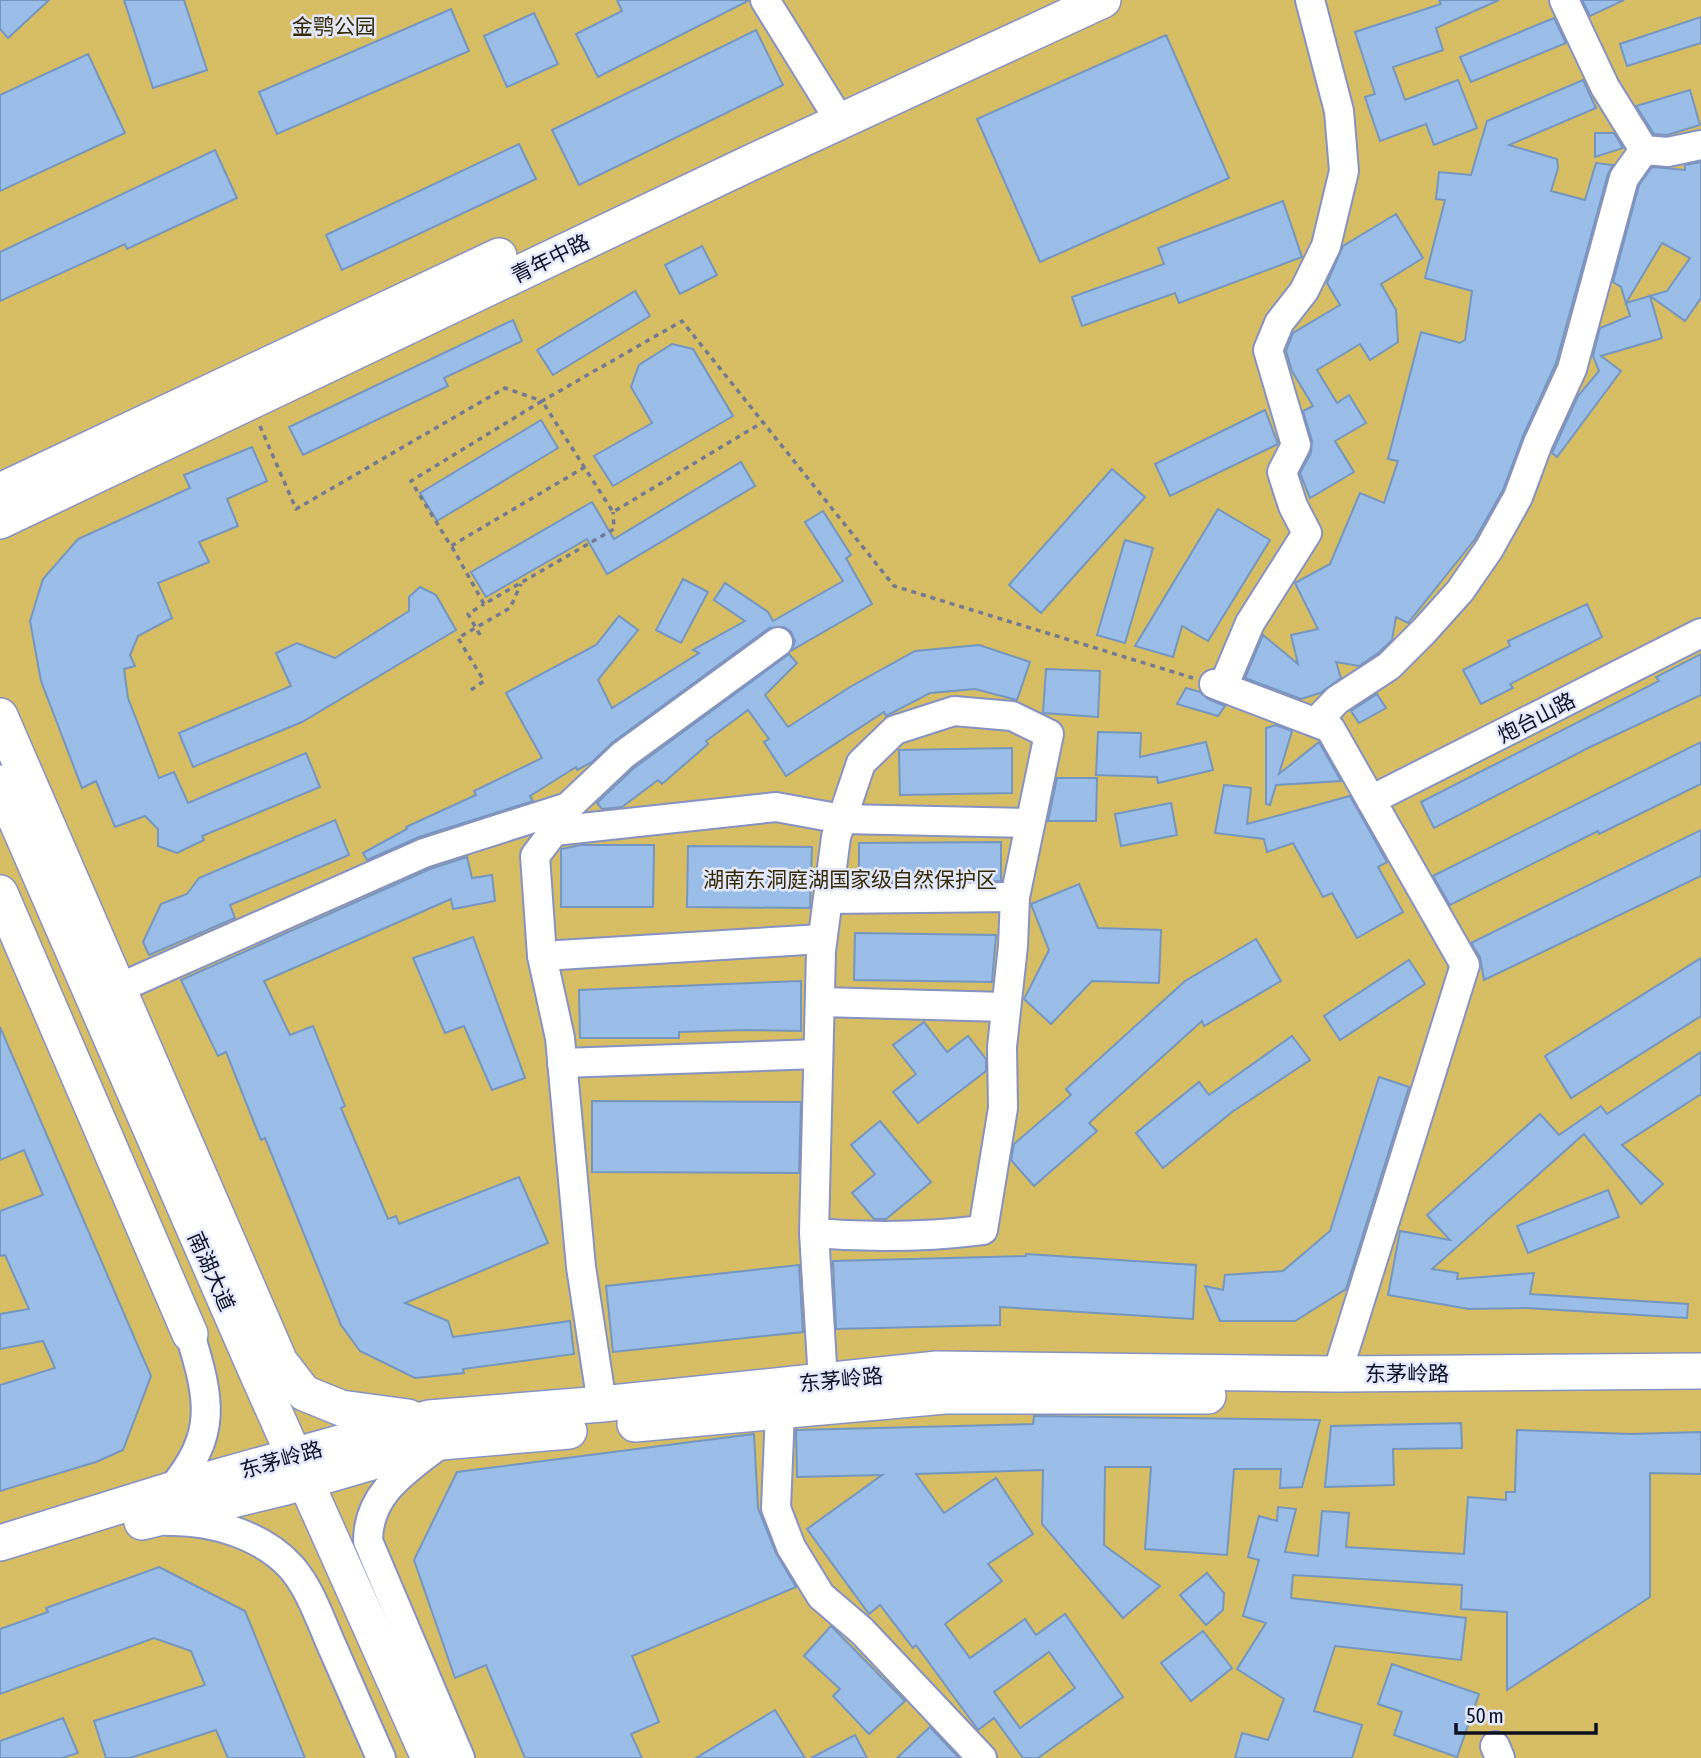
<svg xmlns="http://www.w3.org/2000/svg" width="1701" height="1758" font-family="'Asap Condensed','Noto Sans SC',sans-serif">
	<rect width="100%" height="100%" fill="#d3dbf9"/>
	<rect fill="#d7be64" x="0" y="0" width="1701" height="1758"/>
	<g fill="#9bbee8" stroke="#7596be" stroke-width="2" fill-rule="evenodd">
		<path d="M0 0H49L8 38 0 29Z"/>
		<path d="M124 0H184L207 70 153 88Z"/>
		<path d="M617 0H748V1L598 77 576 34 622 11Z"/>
		<path d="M1439 0H1499L1436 28 1443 50 1393 67 1405 100 1458 80 1477 128 1434 145 1426 124 1380 141 1365 97 1375 94 1355 32 1441 4Z"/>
		<path d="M1582 0H1624L1590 16Z"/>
		<path d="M451 9 469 51 277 134 259 92Z"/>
		<path d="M534 13 558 64 507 87 484 36Z"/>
		<path d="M1701 17V43L1627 66 1620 44Z"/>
		<path d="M1554 18 1566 43 1471 82 1460 57Z"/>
		<path d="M756 30 783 85 579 185 552 130Z"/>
		<path d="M1166 35 1229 178 1040 262 977 119Z"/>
		<path d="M88 54 125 133 0 191V95Z"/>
		<path d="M1583 80 1596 108 1509 145 1557 159 1558 168 1551 191 1585 200 1596 163 1613 165 1608 174 1556 363 1523 436 1503 490 1475 539 1408 623 1396 617 1392 640 1378 653 1359 666 1336 662 1341 678 1320 693 1301 699 1245 678 1263 635 1298 664 1291 635 1318 629 1295 583 1330 564 1360 493 1384 503 1398 461 1388 459 1421 332 1460 343 1465 340 1472 291 1425 278 1445 200 1436 199 1439 172 1471 175 1487 121Z"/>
		<path d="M1690 90 1700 125 1667 135 1654 134 1636 106Z"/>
		<path d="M1595 133H1614L1623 148 1595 157Z"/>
		<path d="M519 144 536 179 342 270 326 235Z"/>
		<path d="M215 150 237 198 127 249 125 244 0 301V252Z"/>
		<path d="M1701 162V298L1685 321 1650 296 1662 338 1601 356 1621 371 1557 457 1552 453 1578 396 1599 371 1593 356 1600 328 1630 316 1621 287 1613 282 1639 185 1652 167 1685 170V165ZM1662 243 1690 258 1667 291 1626 303Z"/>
		<path d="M1283 201 1302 257 1179 303 1175 293 1082 326 1072 297 1164 264 1158 248Z"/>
		<path d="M1396 214 1423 258 1381 284 1396 310 1398 342 1370 360 1360 344 1317 370 1337 403 1349 395 1366 423 1335 441 1354 472 1310 498 1300 473 1311 453 1312 441 1303 411 1313 406 1292 371 1286 351 1293 333 1340 305 1327 283 1343 246Z"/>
		<path d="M702 246 717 275 680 294 665 265Z"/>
		<path d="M635 291 650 316 553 375 537 350Z"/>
		<path d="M513 320 522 341 444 378 448 386 303 455 289 427Z"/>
		<path d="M672 344 693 349 733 416 613 486 594 456 652 423 631 387 639 365Z"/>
		<path d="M1265 410 1278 444 1170 496 1155 464Z"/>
		<path d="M541 420 558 448 437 521 420 493Z"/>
		<path d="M252 447 267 481 227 499 238 526 199 542 209 562 158 583 172 618 138 636 130 655 135 666 124 669 128 698 159 778 174 772 188 803 306 753 320 787 202 836 204 840 177 853 158 846V829L145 816 115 827 96 781 82 788 41 681 30 621 43 579 78 539 190 488 184 475Z"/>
		<path d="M741 462 755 486 607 574 587 539 486 597 471 572 592 502 614 539Z"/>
		<path d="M1112 469 1145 497 1041 613 1009 585Z"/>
		<path d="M1218 509 1270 540 1208 641 1182 626 1173 657 1135 646Z"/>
		<path d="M823 511 851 555 846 558 872 604 792 650 795 641 791 632 784 627 769 628 613 742 592 762 577 770 576 767 530 796 533 801 419 837 367 860 363 853 407 829 406 827 476 795 474 791 542 758 506 693 596 645 619 616 638 630 598 680 612 708 699 653 693 650 745 621 714 600 725 583 768 612 773 621 843 581 805 522Z"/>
		<path d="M1125 540 1153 548 1125 643 1097 635Z"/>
		<path d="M683 579 708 592 681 643 656 630Z"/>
		<path d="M420 587 436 595 456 630 302 722 193 767 179 733 291 686 276 653 297 643 335 658 409 611V597Z"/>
		<path d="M1587 604 1602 637 1510 684 1513 688 1481 704 1463 670 1510 646 1508 641Z"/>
		<path d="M979 645 1030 662 1017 700 975 689 930 693 886 716 884 712 786 776 764 742 769 739 748 710 706 741 708 744 662 784 658 780 622 807 602 809 597 803 634 768 789 654 797 663 765 695 788 727 850 687 915 651Z"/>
		<path d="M1701 654V695L1588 748 1434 828 1421 802 1659 681 1656 677Z"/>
		<path d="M1046 669 1100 671 1098 717 1043 713Z"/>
		<path d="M1186 688 1200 692 1208 699 1225 706 1218 716 1177 704Z"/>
		<path d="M1377 694 1386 708 1359 723 1351 711Z"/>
		<path d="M1276 725 1292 731 1279 774 1319 742 1341 781 1276 785 1270 805 1266 804V728Z"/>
		<path d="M1098 732 1141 733 1140 757 1206 742 1213 770 1158 783 1157 777 1096 775Z"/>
		<path d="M1701 742V784L1599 834 1598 831 1450 905 1433 876Z"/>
		<path d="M1012 748V793L900 795 899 750Z"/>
		<path d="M1057 778H1097L1096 821H1048Z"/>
		<path d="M1224 785 1251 788 1247 824 1350 796 1387 862 1378 867 1403 912 1357 938 1332 893 1323 897 1293 843 1267 852 1264 839 1215 833Z"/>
		<path d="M1171 803 1177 835 1121 846 1115 814Z"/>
		<path d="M335 820 349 855 230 905 235 918 149 955 143 942 161 904 187 894 199 878Z"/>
		<path d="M1701 830V876L1484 980 1480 957 1471 943Z"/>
		<path d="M1001 842V881L859 882V843Z"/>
		<path d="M581 845H654L653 907H561V849Z"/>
		<path d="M688 846 812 847 810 908 687 907Z"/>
		<path d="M467 857 472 878 492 875 495 901 453 909 451 899 264 981 290 1035 313 1026 345 1106 341 1108 388 1219 396 1216 399 1224 519 1177 548 1243 405 1303 448 1321 453 1337 570 1321 574 1354 463 1369 464 1373 415 1378 360 1351 341 1325 265 1138 261 1140 226 1052 218 1056 181 980 430 869Z"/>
		<path d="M1079 884 1098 928 1161 930 1159 983 1092 981 1051 1024 1024 999 1049 950 1031 904Z"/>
		<path d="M855 933 996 935 992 982 854 980Z"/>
		<path d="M473 937 525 1078 492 1090 464 1026 445 1033 413 958Z"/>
		<path d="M1256 939 1281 981 1204 1026 1202 1021 1089 1123 1097 1131 1034 1186 1011 1160 1014 1144 1071 1095 1066 1089 1185 981Z"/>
		<path d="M1701 958V1016L1571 1098 1545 1056Z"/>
		<path d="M1409 960 1425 984 1340 1040 1324 1016Z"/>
		<path d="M801 981V1031L745 1030 679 1032V1038H580L579 990Z"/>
		<path d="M924 1022 947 1052 968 1036 986 1059V1071L918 1123 893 1092 916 1074 893 1045Z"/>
		<path d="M0 1027 151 1376 123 1450 96 1462 0 1491V1385L55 1368 43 1341 0 1349V1314L29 1309 5 1255 0 1256V1211L43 1195 24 1150 0 1160Z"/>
		<path d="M1292 1036 1310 1060 1232 1112 1163 1168 1136 1133 1199 1082 1209 1095Z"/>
		<path d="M1701 1052V1094L1622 1145 1663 1184 1641 1204 1584 1134 1432 1269 1458 1273 1457 1279 1534 1273 1530 1294 1688 1304 1687 1318 1527 1308 1469 1309 1388 1295 1400 1231 1450 1240 1427 1215 1540 1114 1559 1135 1601 1106 1607 1114Z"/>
		<path d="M1379 1077 1409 1087 1346 1289 1295 1321H1220L1205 1286 1223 1290 1225 1275 1283 1271 1330 1231Z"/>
		<path d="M592 1101 801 1102 799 1173 592 1172Z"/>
		<path d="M880 1121 931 1182 886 1219H874L852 1193 875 1174 851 1145Z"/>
		<path d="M1608 1190 1619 1217 1528 1253 1517 1226Z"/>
		<path d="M1026 1254 1196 1265 1193 1319 1000 1307V1325L836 1329 833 1261 1026 1256Z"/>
		<path d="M799 1265 803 1332 613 1352 606 1286Z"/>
		<path d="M1034 1416 1320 1420 1302 1487 1280 1488 1281 1469H1234L1227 1555 1145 1549 1151 1467H1105L1104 1545 1160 1586 1123 1618 1042 1524 1043 1470 916 1474 944 1513 996 1478 1033 1534 988 1564 1002 1581 945 1624 970 1658 1025 1619 1036 1635 1065 1614 1123 1697 1038 1758H1023L994 1718 978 1730 976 1727 916 1645 913 1648 880 1605 869 1614 807 1529 882 1475 797 1477 796 1430 1033 1424ZM1049 1652 1075 1688 1020 1728 994 1692Z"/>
		<path d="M1461 1423 1462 1448 1393 1449 1394 1485 1325 1487 1331 1426Z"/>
		<path d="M1517 1430 1631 1434 1701 1432V1474L1650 1473V1597L1507 1690V1612L1461 1609 1462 1585 1293 1575 1291 1598 1466 1618 1461 1660 1335 1646 1314 1711 1362 1725 1352 1758H1235L1242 1733 1268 1740 1284 1699 1237 1669 1266 1623 1243 1616 1259 1560 1248 1557 1259 1516 1277 1521 1278 1507 1296 1509 1285 1552 1318 1556 1322 1511 1349 1513 1346 1547 1464 1554 1468 1497 1506 1500V1492H1515Z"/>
		<path d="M754 1434 758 1508 776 1553 796 1587 632 1656 659 1722 631 1734 642 1758H525L486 1665 455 1678 414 1560 457 1472Z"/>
		<path d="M159 1567 245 1611 305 1758H228L216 1730 130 1758H106L94 1721 205 1685 191 1651 154 1638 0 1694V1629L48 1612 46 1608Z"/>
		<path d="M1207 1573 1224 1593 1223 1610 1206 1625 1180 1595Z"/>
		<path d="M831 1626 905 1701 869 1734 833 1696 840 1689 804 1656Z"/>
		<path d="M1203 1631 1232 1668 1191 1701 1161 1663Z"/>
		<path d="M1392 1664 1479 1694 1457 1757 1394 1735 1402 1712 1378 1704Z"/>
		<path d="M775 1710 805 1758H696Z"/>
		<path d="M63 1718 78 1753 62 1758H0V1741Z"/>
		<path d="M930 1727 959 1758H897Z"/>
		<path d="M855 1735 867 1758H811Z"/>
	</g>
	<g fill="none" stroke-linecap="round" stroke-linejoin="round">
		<defs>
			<g id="minor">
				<path d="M765 0 840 121"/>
				<path d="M1564 0 1605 87 1644 150 1668 152 1701 145"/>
				<path d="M1214 684 1330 728 1465 965 1337 1374"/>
				<path d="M1223 687 1250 623 1307 533 1293 506 1282 472 1296 445 1268 350 1279 323 1304 291 1326 246 1344 171 1339 111 1310 0"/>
				<path d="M1316 722 1337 700 1389 666 1424 631 1460 591 1489 549 1518 497 1538 443 1572 369 1624 178 1644 150"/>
				<path d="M1371 800 1701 633"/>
				<path d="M828 899 1015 897"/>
				<path d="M542 956 822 939"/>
				<path d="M119 988 424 853 568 807 623 755 778 642"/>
				<path d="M820 1002 1006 1007"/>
				<path d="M562 1063 818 1054"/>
				<path d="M814 1233C871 1238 926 1237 983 1230L1003 1108 1002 1047 1013 946 1015 897 1049 734 1012 716 954 711 895 730 861 763 836 837 821 951 814 1233 823 1381"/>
				<path d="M602 1404 581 1267 560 1038 542 956 535 856 554 831 776 807 842 819 1030 823"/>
				<path d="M780 1411 776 1508 791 1547 821 1596 862 1631 982 1758"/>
				<path d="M436 1447C403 1472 368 1495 368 1541L460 1758"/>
				<path d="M171 1490C218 1434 210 1400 190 1334"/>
				<path d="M169 1521C211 1520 263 1535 292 1568 310 1589 320 1619 331 1644 348 1682 364 1720 381 1758"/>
				<path d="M1495 1746 1500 1758"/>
			</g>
			<g id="major">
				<path d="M0 491 499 256"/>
				<path d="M0 521 750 163 1103 0"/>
				<path d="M0 716 280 1362 304 1393 341 1408 408 1417"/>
				<path d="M0 783 254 1366 429 1758"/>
				<path d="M0 893 190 1334"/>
				<path d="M635 1424 945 1396H1208"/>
				<path d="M142 1522 286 1487 441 1442 569 1431"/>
				<path d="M0 1543 171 1490 429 1418 602 1404 937 1369 1337 1374 1701 1371"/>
			</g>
		</defs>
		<use href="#minor" stroke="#8692c1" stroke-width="32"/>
		<use href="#major" stroke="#8692c1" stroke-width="38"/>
		<g stroke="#737a91" stroke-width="3.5" stroke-dasharray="5 5" stroke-linecap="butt">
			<path d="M260 426 296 509 505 388 542 401 682 321 894 586 1193 678"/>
			<path d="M585 467 451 546 411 481 542 401 613 512 763 422"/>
			<path d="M452 547 484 604 614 529 613 512"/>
			<path d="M480 635 468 614 484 604"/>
			<path d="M471 690 484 681 458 638 510 608 521 584"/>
		</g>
		<use href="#minor" stroke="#fff" stroke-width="28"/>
		<use href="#major" stroke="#fff" stroke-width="35"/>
	</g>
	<g text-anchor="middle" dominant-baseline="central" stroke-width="5" stroke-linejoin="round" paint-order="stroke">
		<g font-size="21" fill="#342900" stroke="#e3e8fd">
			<text x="334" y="26">金鹗公园</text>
			<text x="850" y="879">湖南东洞庭湖国家级自然保护区</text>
		</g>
		<g font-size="21" fill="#0c1021" stroke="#e3e8fd">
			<text transform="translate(550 258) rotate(-26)">青年中路</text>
			<text transform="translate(1536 717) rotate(-27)">炮台山路</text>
			<text transform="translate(212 1271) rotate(66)">南湖大道</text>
			<text x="1407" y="1373">东茅岭路</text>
			<text transform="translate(841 1379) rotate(-6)">东茅岭路</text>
			<text transform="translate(281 1459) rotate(-16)">东茅岭路</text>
		</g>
	</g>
	<path d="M1456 1723v10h140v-10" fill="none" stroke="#0c1021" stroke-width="3.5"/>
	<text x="1466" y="1723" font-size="21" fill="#0c1021" stroke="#e3e8fd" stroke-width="5" paint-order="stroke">50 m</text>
</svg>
